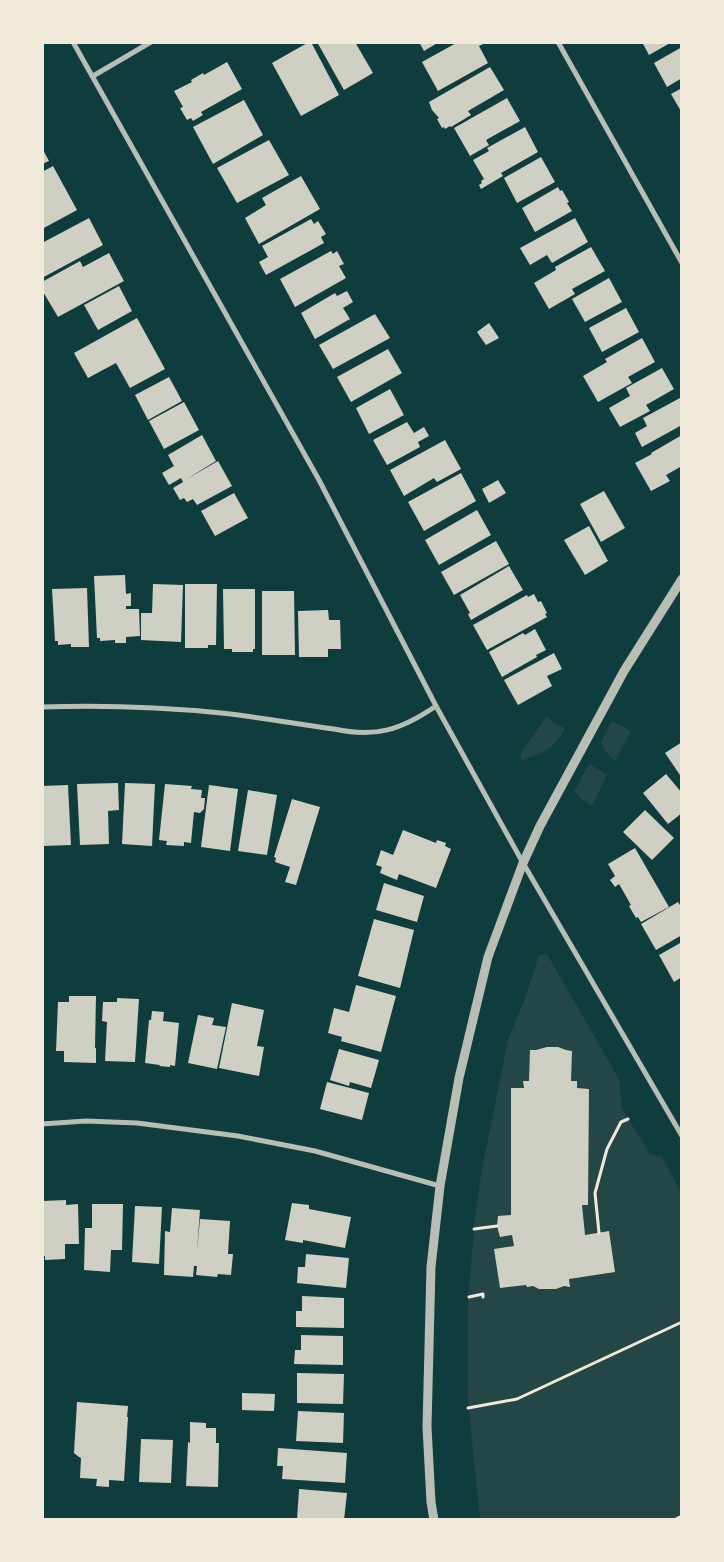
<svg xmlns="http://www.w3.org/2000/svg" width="724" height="1562" font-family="Raleway,sans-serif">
	<rect width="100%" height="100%" fill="#0f3d3e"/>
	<g fill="#244646">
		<path d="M546 717 565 729C553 749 544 753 522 760L520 755 525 747Z"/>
		<path d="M612 721 631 731 615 761 605 751 601 742Z"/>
		<path d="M589 764 607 775 592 806 579 797V795L574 792Z"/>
		<path d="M547 954 619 1079 622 1109 650 1154 662 1157 681 1192V1519H480L468 1400V1299L476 1209 482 1169 508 1040 524 1001 539 955Z"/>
	</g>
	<g fill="#cfcfc3">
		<path d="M309 42H311L339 95 301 116 272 63Z"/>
		<path d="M317 42H355L373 73 344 90Z"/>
		<path d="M419 42H439L424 51Z"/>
		<path d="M458 42H482L483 44 479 46 488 63 438 91 422 62Z"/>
		<path d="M642 42H672L649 55Z"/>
		<path d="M682 47V78L667 87 654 63Z"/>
		<path d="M227 62 242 89 201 112 203 115 193 121 191 118 187 120 180 108 183 107 174 91 192 82 191 80 203 73 204 75Z"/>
		<path d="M490 67 504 90 468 111 471 115 451 127 450 126 445 129 444 127 442 128 437 119 439 118 432 110 429 102Z"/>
		<path d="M682 88V113L671 94Z"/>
		<path d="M507 98 520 121 486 140 489 145 470 156 454 128Z"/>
		<path d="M244 100 263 135 213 164 193 127Z"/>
		<path d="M525 127 538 152 501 173 503 176 481 189 479 185 482 183 481 181 484 179 473 160 489 151 487 148Z"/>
		<path d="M269 140 289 175 237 203 217 168Z"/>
		<path d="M42 148 49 161 42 164Z"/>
		<path d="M541 157 555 182 517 203 504 178Z"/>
		<path d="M53 166 77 210 42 229V172Z"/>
		<path d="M301 176 320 209 259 244 245 218 266 205 262 198Z"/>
		<path d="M558 187 560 191 562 190 569 202 567 203 572 211 535 232 522 208Z"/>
		<path d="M89 218 103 245 42 278V243Z"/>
		<path d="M575 218 588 242 552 263 547 255 530 265 520 248Z"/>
		<path d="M311 219 314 224 318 221 326 234 321 237 324 243 266 275 259 262 268 257 262 246Z"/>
		<path d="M591 247 605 271 572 289 575 294 549 309 534 283 556 270 555 267Z"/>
		<path d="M331 251 333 254 337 251 344 264 339 266 346 278 295 307 280 279Z"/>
		<path d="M109 253 124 281 58 317 42 290V282L80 261 83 267Z"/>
		<path d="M609 278 622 302 585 322 572 299Z"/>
		<path d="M119 286 132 311 98 330 84 305Z"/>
		<path d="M347 291 353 302 343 308 350 319 315 339 301 313 335 293 337 296Z"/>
		<path d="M626 308 639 332 602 352 589 328Z"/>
		<path d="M375 314 390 338 333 369 319 345Z"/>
		<path d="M137 318 165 369 130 388 116 363 88 378 74 353Z"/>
		<path d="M489 323 499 338 486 345 477 332Z"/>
		<path d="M642 338 655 362 628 377 632 383 598 402 583 376 607 362 605 359Z"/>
		<path d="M388 349 402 373 351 402 337 377Z"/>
		<path d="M662 368 674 389 646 405 650 411 620 427 609 408 630 396 626 388Z"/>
		<path d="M169 377 182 401 148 420 135 395Z"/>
		<path d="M390 389 404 415 369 434 356 408Z"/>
		<path d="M680 398 682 400V425L642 447 635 433 647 426 643 418Z"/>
		<path d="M184 402 199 430 164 449 149 421Z"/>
		<path d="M407 422 414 433 424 427 429 436 418 442 420 447 387 465 373 440Z"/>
		<path d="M202 435 216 461 185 480 218 461 232 486 197 505 193 499 187 502 184 498 180 500 173 488 183 482 181 478 169 485 162 473 174 466 168 455Z"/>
		<path d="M682 435V466L666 475 670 481 651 491 635 463 652 454 651 453Z"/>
		<path d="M445 440 461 469 437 482 434 478 404 496 390 470Z"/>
		<path d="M461 473 476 501 424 531 408 502Z"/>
		<path d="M498 480 506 493 489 503 482 489Z"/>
		<path d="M604 491 625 528 601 542 580 504Z"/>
		<path d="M234 493 248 518 215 536 201 511Z"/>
		<path d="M477 510 491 535 439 565 425 540Z"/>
		<path d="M589 526 608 561 585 575 564 540Z"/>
		<path d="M496 541 509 564 454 595 441 572Z"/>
		<path d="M509 566 523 590 471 620 468 614 470 613 460 595Z"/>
		<path d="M125 575 126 594 131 593V606H126V609H139L140 636 126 637V643H115V640L100 641V638H97L94 576Z"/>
		<path d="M153 584 183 585 181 642 141 640V613H152Z"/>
		<path d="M185 584H217L216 645H208V648H185Z"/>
		<path d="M87 588 89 647H71V644L58 645V641H55L52 589Z"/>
		<path d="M223 589H255V649H253V652H232V649H224Z"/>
		<path d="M262 591H294L295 655H262Z"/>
		<path d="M534 594 538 602 541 601 547 613 545 614 547 617 487 650 473 625 527 595 528 597Z"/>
		<path d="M328 610 329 620H340L341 649H328V657H299L298 611Z"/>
		<path d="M535 629 546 650 536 655 537 657 502 677 489 652 523 633 525 635Z"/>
		<path d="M554 653 562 669 547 676 552 686 518 705 504 680Z"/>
		<path d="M682 742V778L665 753Z"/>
		<path d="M666 774 682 793V813L668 824 643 793Z"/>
		<path d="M118 783 119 810 108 811 109 844 80 845 77 784Z"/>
		<path d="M125 783 155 784 152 846 122 844Z"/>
		<path d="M165 784 192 786 191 789 202 790 201 798H205L204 809 200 813 194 812 191 843 184 842V846L166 845 167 841 159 840Z"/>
		<path d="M68 785 71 845 43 846 42 786Z"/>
		<path d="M209 785 238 789 230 851 201 847Z"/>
		<path d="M248 790 277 795 267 855 238 851Z"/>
		<path d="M292 799 320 807 296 885 285 882 290 867 275 862 276 858 274 857Z"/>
		<path d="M645 810 674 838 652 860 623 832Z"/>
		<path d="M403 830 436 843 437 840 446 843 445 846 451 849 436 888 399 874 397 880 380 873 382 867 376 865 381 850 393 855Z"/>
		<path d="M635 848 669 907 641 922 638 917 636 918 629 906 631 905 619 884 615 887 610 880 615 876 608 864Z"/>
		<path d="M384 883 424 896 417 922 376 910Z"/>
		<path d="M678 902 682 908V935L656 950 641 924Z"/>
		<path d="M374 919 414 930 400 988 358 976Z"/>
		<path d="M682 942V977L674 982 659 955Z"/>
		<path d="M356 985 396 996 381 1052 341 1041 342 1037 328 1033 334 1008 349 1012Z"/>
		<path d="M69 996H96L95 1048H96V1063L64 1062V1051H56L58 1002H69Z"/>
		<path d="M117 998 139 999 135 1062 105 1061 107 1022 102 1021 103 1002H117Z"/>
		<path d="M232 1003 264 1010 257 1046 264 1047 259 1076 219 1068Z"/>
		<path d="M152 1011 164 1012 163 1021 179 1023 175 1066 170 1065V1067L159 1066 160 1065 145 1063 149 1020H151Z"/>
		<path d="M198 1015 214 1018 212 1025 226 1027 217 1069 188 1063Z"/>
		<path d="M547 1047H558L566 1050 572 1051 571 1081H577V1088L589 1089 588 1205H582L585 1235 609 1231 615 1272 569 1279 570 1287 564 1286 556 1289H539L533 1286 527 1287 526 1285 500 1288 494 1249 514 1246 512 1235 500 1237 497 1226 498 1216 511 1215V1088H524L523 1081H529L530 1050H536Z"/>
		<path d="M339 1049 379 1060 371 1088 350 1082 349 1086 330 1080Z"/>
		<path d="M327 1082 369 1093 362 1120 320 1109Z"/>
		<path d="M66 1200V1205L78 1204 79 1244H65V1259L45 1260V1256H42L43 1201Z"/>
		<path d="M292 1203 309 1205V1209L351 1217 345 1248 303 1240V1243L285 1240Z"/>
		<path d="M92 1204H123L122 1250H111L110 1272 84 1270 85 1228H92Z"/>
		<path d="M135 1206 162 1207 159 1264 132 1262Z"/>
		<path d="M172 1208 200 1210 197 1251 200 1219 230 1221 228 1254H233L231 1275 218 1274 217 1277 196 1275 197 1266H194L193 1277 164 1275 165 1231 170 1232Z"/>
		<path d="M306 1254 349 1258 346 1288 297 1283 298 1267H305Z"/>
		<path d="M302 1296 344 1298V1328L296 1327V1311H302Z"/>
		<path d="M301 1335 343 1336V1365L294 1364 295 1350H301Z"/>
		<path d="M297 1373 344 1374 343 1404 297 1403Z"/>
		<path d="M242 1393 275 1394 274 1411 242 1410Z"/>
		<path d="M77 1402 128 1406 127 1417H128L124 1481 109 1480V1487L96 1486 97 1479 80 1478 81 1458 79 1457 74 1453Z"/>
		<path d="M298 1411 344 1413 343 1443 296 1441Z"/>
		<path d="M190 1422 206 1423V1428H216V1443H219L218 1487 186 1486 188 1442 190 1443Z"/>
		<path d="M141 1439 173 1440 171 1483 139 1482Z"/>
		<path d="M278 1448 347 1453 345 1483 282 1479 283 1466H277Z"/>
		<path d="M299 1489 347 1493 344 1520H297Z"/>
	</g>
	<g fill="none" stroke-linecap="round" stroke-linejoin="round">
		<g stroke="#f1e9da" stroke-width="3">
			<path d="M474 1229 497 1226"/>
			<path d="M599 1233 595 1193 607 1149 621 1122 628 1119"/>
			<path d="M469 1297 483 1294V1297"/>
			<path d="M468 1408 517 1399 682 1322"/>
			<path d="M674 1520 682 1516"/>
		</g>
		<g stroke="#b8beb3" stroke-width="5">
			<path d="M73 42 319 480 436 706 523 863 682 1136"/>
			<path d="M558 42 682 263"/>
			<path d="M93 76 151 42"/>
			<path d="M42 707C102 705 162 707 221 713 259 717 297 724 334 729 376 738 401 730 436 706"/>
			<path d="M42 1124 86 1121 137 1123 238 1136 315 1151 440 1186"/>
		</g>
		<path stroke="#b8beb3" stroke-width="9" d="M434 1520 431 1502 427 1427 431 1267 440 1186 459 1078 488 957 523 863 540 826 624 671 682 579"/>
	</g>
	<rect width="724" height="1562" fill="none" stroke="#f1e9da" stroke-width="88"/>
</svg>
